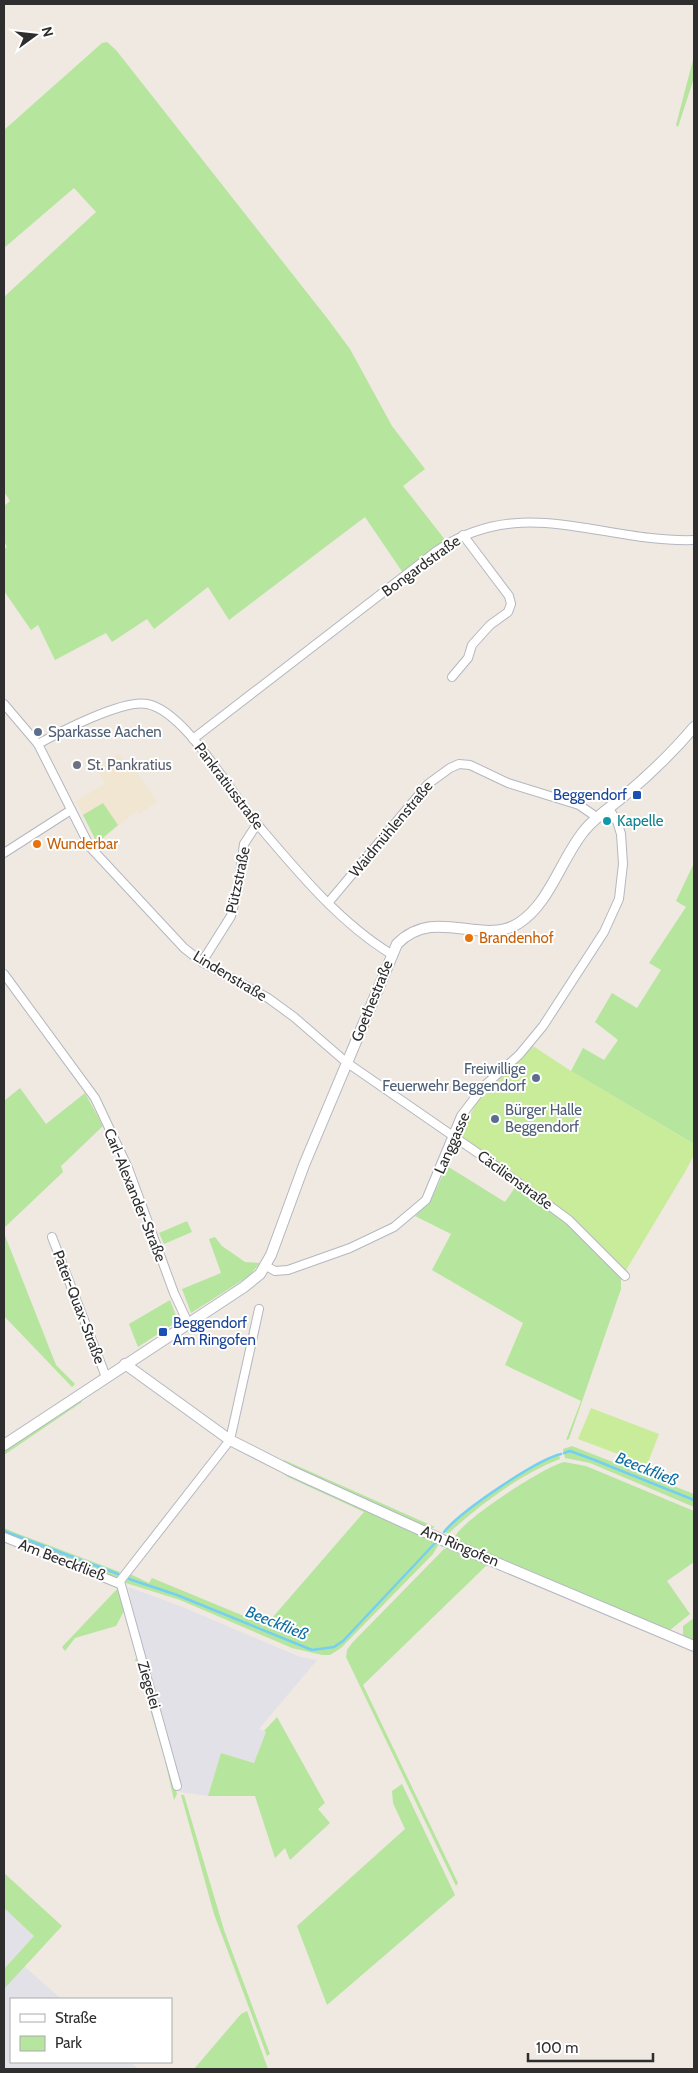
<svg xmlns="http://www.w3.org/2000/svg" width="698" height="2073" font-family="Cabin,sans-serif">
	<rect width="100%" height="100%" fill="#efe9e1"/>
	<g fill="#e3e1e8">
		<path d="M128 1587 180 1606 300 1657 317 1660 259 1729 266 1732 254 1763 221 1753 208 1796 180 1792 148 1676Z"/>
		<path d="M4 1908 34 1936 4 1969Z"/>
		<path d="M24 1966 61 1999H11V2062H130L139 2069H4V1989Z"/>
	</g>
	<path fill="#f0e6d1" d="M119 754 130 770 134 768 157 802 139 814 136 811 97 843 76 801 105 784 96 767Z"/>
	<g fill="#b6e59e">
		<path d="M107 42 116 50 327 318 350 349 392 426 425 469 403 486 446 541 403 573 365 517 229 620 208 587 154 629 147 619 112 642 106 633 55 660 38 625 31 630 4 591V549L7 547 4 541V506L10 501 4 492V297L96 212 74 188 4 248V130L102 43Z"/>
		<path d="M694 56V78L678 127 676 125Z"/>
		<path d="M103 803 118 825 97 843 83 815Z"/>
		<path d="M694 863V1144L571 1071 583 1048 604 1060 618 1040 595 1022 612 993 637 1008 661 970 649 963 686 907 676 901Z"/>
		<path d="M20 1088 46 1124 85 1093 103 1126 61 1166 63 1172 4 1228V1101Z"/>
		<path d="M447 1166 505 1202 516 1186 566 1222 621 1277V1289L569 1439 566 1440 581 1401 505 1365 523 1323 432 1270 451 1234 415 1216 430 1202Z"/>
		<path d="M187 1221 192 1232 164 1244 159 1233Z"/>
		<path d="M4 1233 56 1365 75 1384 72 1387 4 1316Z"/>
		<path d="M215 1237 222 1246 245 1262 260 1263 249 1276 191 1313 182 1289 221 1273 209 1239Z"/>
		<path d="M170 1300 178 1321 138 1347 129 1324Z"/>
		<path d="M80 1400 82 1402 4 1455V1450Z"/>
		<path d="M572 1446 694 1494V1507L590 1463 565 1458 563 1449Z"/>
		<path d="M559 1455 560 1459C522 1473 478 1506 448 1534L445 1532C462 1512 535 1461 559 1455Z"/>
		<path d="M284 1460 435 1527 430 1529 282 1463Z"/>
		<path d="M564 1462 586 1466 694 1511V1562L667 1581 690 1614 670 1630 454 1539C457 1523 545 1466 564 1462Z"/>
		<path d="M283 1472 440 1542 433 1554 341 1648 330 1655H322L292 1648 180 1600 126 1583 125 1579 128 1573 149 1583 152 1578 266 1625 364 1512 288 1477 282 1473Z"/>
		<path d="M4 1528 16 1533 120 1572 117 1577 110 1576 4 1535Z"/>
		<path d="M450 1547 694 1651 487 1565 363 1685 458 1883 456 1886 346 1657 347 1650 352 1643 444 1549Z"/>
		<path d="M118 1588 124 1611 116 1626 75 1638 65 1651 62 1647Z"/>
		<path d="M694 1618V1641L683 1635V1626Z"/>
		<path d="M138 1658 177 1794 174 1800 164 1756 135 1659Z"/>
		<path d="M277 1717 325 1803 318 1809 330 1823 290 1860 285 1848 275 1858 255 1796H208L221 1753 254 1763 266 1732 264 1731Z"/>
		<path d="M402 1784 455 1895 327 2005 297 1926 405 1829 393 1803 392 1791Z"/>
		<path d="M181 1795H184L224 1930 270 2054 267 2056 214 1914Z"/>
		<path d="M4 1873 62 1926 4 1989V1969L34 1936 4 1908Z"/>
		<path d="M247 2011 268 2069H194L241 2014Z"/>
	</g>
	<g fill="#c9ec9a">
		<path d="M533 1046 571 1071 694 1144V1155L685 1172 625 1272 588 1236 460 1136 476 1103Z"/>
		<path d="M591 1408 659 1434 647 1465 578 1439Z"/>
	</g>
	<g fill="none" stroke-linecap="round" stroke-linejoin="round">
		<g stroke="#75cff0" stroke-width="2.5">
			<path d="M564 1453 570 1451 592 1459 694 1500"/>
			<path d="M4 1531 118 1574"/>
			<path d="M444 1532C461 1511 536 1460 561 1454"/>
			<path d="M129 1579 177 1595 312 1650 334 1647 343 1641 437 1541"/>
		</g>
		<defs>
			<g id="minor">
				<path d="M452 677 468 658 472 645 490 625 508 612 511 604 509 596 463 535"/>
				<path d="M4 704 38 744 90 847 184 948 202 962 268 998 294 1017 346 1062 482 1156 569 1220 625 1276"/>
				<path d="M193 739 438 550C523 493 603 543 694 540"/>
				<path d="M38 744C60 732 123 699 147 704 186 711 232 796 258 825 298 872 339 922 391 954"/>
				<path d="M4 853 71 810"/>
				<path d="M328 903 428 784 450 768 459 764 470 765 508 783 579 805 598 818"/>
				<path d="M202 962 231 916 238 889 244 844 257 824"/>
				<path d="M4 974 95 1098 128 1168 174 1293 188 1323"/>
				<path d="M52 1237 106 1377"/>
				<path d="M266 1266 275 1271 288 1270 350 1248 394 1227 426 1200 461 1116 484 1086 519 1055 543 1026 604 932 619 899 623 864 621 834 617 821 609 809"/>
				<path d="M4 1537 120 1584"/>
				<path d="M177 1786 120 1581 230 1440 259 1309"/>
			</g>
			<g id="tertiary">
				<path d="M125 1364 230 1440 291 1471 447 1542 694 1646"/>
				<path d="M4 1445 244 1287 260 1274 271 1255 304 1165 397 944C435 905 482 947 519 923 550 903 561 859 584 831 594 818 611 807 624 796 649 775 673 752 694 727"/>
			</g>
		</defs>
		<use href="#minor" stroke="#b4b7c1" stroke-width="10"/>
		<use href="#tertiary" stroke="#b4b7c1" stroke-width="12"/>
		<use href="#minor" stroke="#fff" stroke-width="8"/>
		<use href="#tertiary" stroke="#fff" stroke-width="10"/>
	</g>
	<g fill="#5c6f8a" stroke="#fff" stroke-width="2">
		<circle cx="38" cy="732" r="5"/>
		<circle cx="536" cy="1078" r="5"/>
		<circle cx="495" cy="1119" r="5"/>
	</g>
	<circle fill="#6b7280" stroke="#fff" stroke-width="2" cx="77" cy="765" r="5"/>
	<g fill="#1a4fb4" stroke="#fff" stroke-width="2">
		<rect x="632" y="790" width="10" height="10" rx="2.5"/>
		<rect x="158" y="1327" width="10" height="10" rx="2.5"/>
	</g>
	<circle fill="#0f9aa8" stroke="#fff" stroke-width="2" cx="607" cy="821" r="5"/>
	<g fill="#e8710a" stroke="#fff" stroke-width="2">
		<circle cx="37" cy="844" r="5"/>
		<circle cx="469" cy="938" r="5"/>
	</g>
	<g text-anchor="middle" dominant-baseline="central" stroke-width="4" stroke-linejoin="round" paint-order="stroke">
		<g font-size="15" fill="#2e2e2e" stroke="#fff">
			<text transform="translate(421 566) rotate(-36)">Bongardstraße</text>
			<text transform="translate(229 786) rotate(53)">Pankratiusstraße</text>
			<text transform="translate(391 829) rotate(-50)">Waidmühlenstraße</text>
			<text transform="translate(238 880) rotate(-78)">Pützstraße</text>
			<text transform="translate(230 976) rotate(31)">Lindenstraße</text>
			<text transform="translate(372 1001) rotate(-68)">Goethestraße</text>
			<text transform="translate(452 1143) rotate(-66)">Langgasse</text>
			<text transform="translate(515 1180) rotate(36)">Cäcilienstraße</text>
			<text transform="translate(135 1195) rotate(68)">Carl-Alexander-Straße</text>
			<text transform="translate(79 1307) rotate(69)">Pater-Quax-Straße</text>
			<text transform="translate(460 1546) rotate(23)">Am Ringofen</text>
			<text transform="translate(62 1560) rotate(21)">Am Beeckfließ</text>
			<text transform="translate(149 1685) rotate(74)">Ziegelei</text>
		</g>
		<g font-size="15" fill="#4e5e75" stroke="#fff" text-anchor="start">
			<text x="48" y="732">Sparkasse Aachen</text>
			<text x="526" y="1069" text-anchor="end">Freiwillige<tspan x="526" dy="17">Feuerwehr Beggendorf</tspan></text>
			<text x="505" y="1110">Bürger Halle<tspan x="505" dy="17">Beggendorf</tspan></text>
		</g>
		<g font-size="15" fill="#5b616d" stroke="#fff" text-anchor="start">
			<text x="87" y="765">St. Pankratius</text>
		</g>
		<g font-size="15" fill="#164399" stroke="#fff" text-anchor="end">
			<text x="627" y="795">Beggendorf</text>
			<text x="173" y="1323" text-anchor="start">Beggendorf<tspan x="173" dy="17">Am Ringofen</tspan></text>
		</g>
		<g font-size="15" fill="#0d838f" stroke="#fff" text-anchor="start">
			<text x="617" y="821">Kapelle</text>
		</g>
		<g font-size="15" fill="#c56008" stroke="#fff" text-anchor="start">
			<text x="47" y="844">Wunderbar</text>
			<text x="479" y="938">Brandenhof</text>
		</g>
		<g font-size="16" font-style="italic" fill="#0d6fa3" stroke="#fff">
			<text transform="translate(647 1469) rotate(22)">Beeckfließ</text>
			<text transform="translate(277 1623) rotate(22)">Beeckfließ</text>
		</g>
	</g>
	<rect width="698" height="2073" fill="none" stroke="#2e2e2e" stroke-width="10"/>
	<rect x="10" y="1998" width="162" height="65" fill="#ffffff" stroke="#ababab"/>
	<rect x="20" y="2014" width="25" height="8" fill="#ffffff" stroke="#ababab"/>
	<text x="55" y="2023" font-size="15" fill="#2e2e2e">Straße</text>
	<rect x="20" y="2036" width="25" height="15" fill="#b6e59e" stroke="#ababab"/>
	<text x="55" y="2048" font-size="15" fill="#2e2e2e">Park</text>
	<g transform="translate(35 35) rotate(75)" stroke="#ffffff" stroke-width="4" paint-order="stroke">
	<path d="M0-4L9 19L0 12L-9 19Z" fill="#2e2e2e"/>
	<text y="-8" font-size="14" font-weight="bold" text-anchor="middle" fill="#2e2e2e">N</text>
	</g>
	<path d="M528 2053v8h125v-8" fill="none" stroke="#2e2e2e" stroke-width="2.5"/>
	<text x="536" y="2053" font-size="15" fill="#2e2e2e" stroke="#ffffff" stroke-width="4" paint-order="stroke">100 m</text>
</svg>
